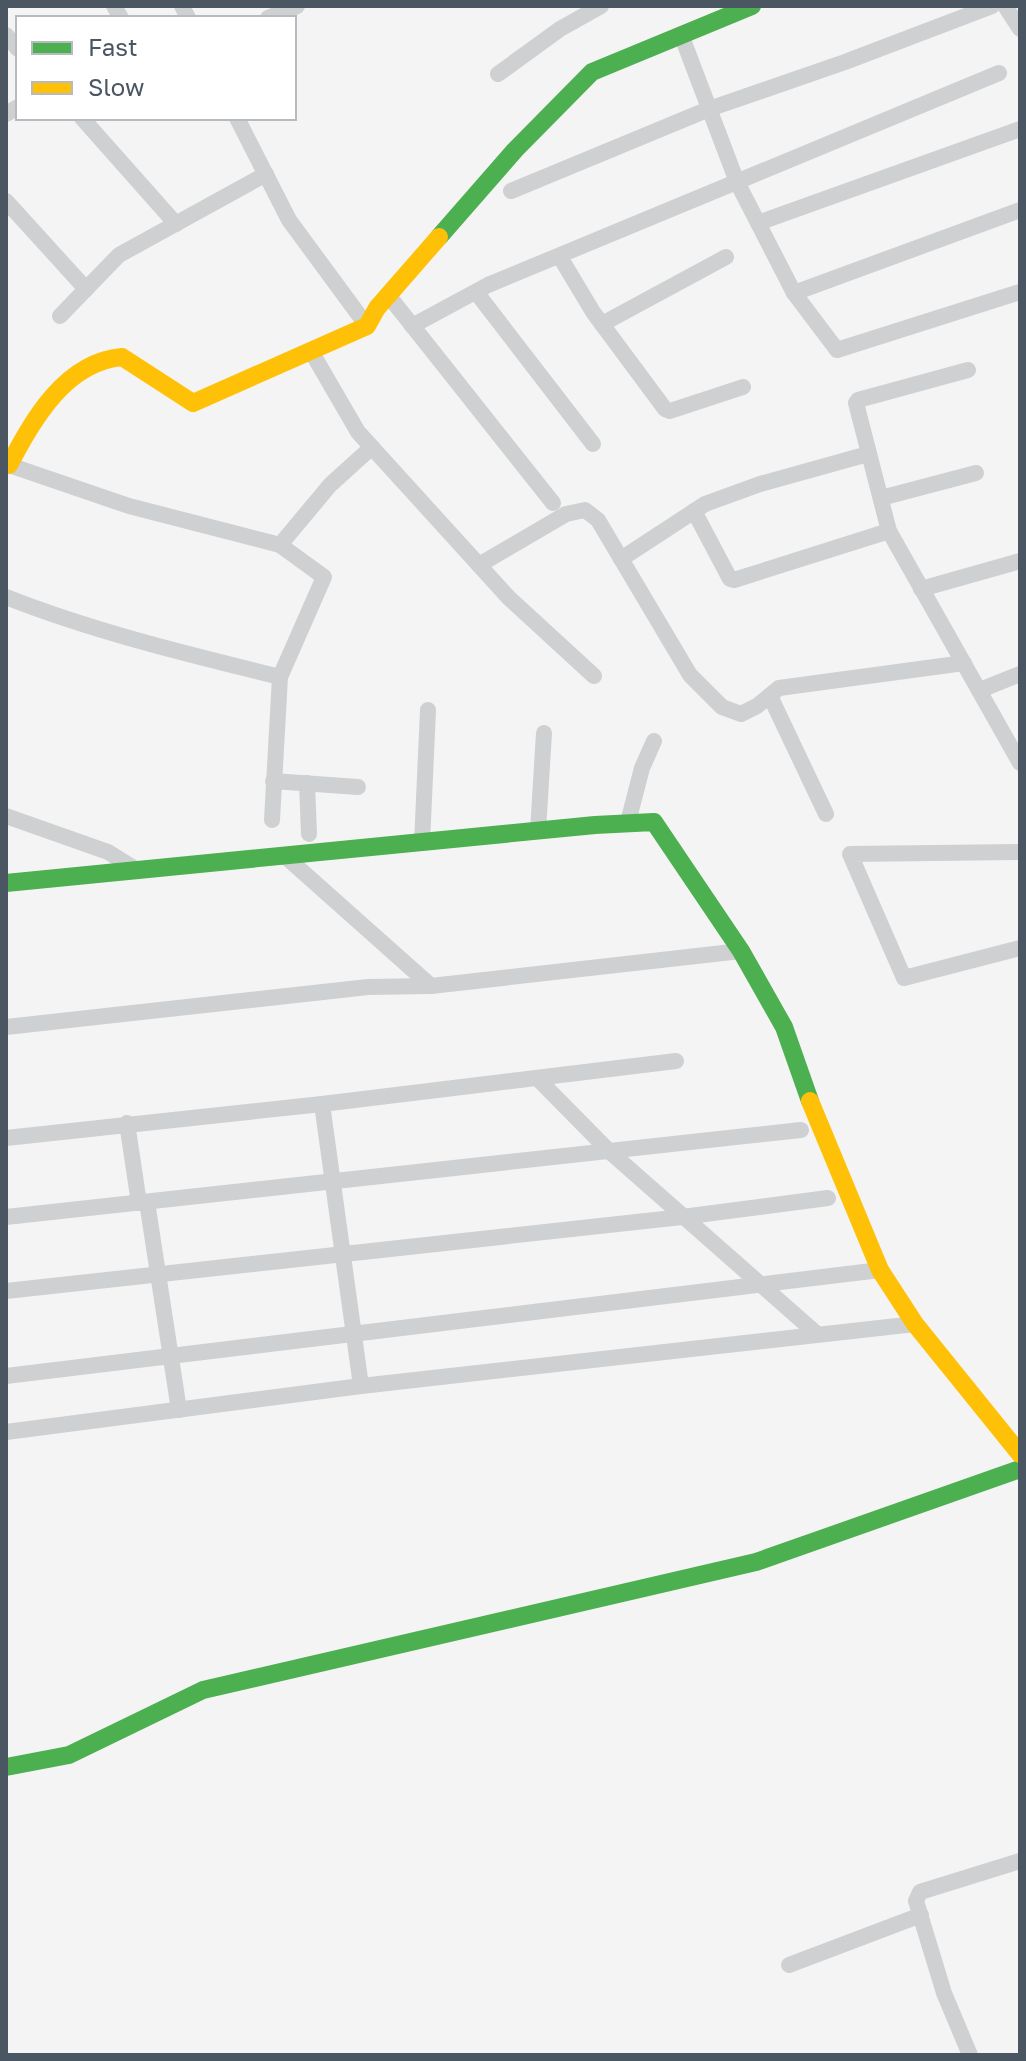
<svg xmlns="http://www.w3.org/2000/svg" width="1026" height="2061" font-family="'Golos Text',sans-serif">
	<rect width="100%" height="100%" fill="#f4f4f4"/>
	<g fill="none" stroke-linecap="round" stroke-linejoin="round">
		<g stroke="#ced0d2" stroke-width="16">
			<path d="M114 6 121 18"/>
			<path d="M182 6 188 18"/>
			<path d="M1005 6 1020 29"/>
			<path d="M268 18 297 6"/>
			<path d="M6 35 18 49"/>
			<path d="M682 37 737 182 794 293 837 350 1020 292"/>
			<path d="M498 74 560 29 601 6"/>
			<path d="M6 114 18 107"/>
			<path d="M82 118 176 224"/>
			<path d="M237 118 289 220 367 326"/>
			<path d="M511 191 709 109 845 62 992 6"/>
			<path d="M6 201 86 289"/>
			<path d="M758 223 1020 129"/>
			<path d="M560 257 593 312 665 409 670 411 743 387"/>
			<path d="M476 292 593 444"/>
			<path d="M794 293 1020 210"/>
			<path d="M388 295 553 503"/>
			<path d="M60 316 119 255 266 174"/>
			<path d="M602 324 726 257"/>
			<path d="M412 326 488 285 999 73"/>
			<path d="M311 351 358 432 509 598 594 676"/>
			<path d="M968 370 858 400 856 403 889 531 1020 763"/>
			<path d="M6 464 129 506 280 545 324 577 280 677 272 820"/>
			<path d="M881 498 976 473"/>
			<path d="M694 511 730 579 734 580 889 531"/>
			<path d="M280 545 330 485 372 447"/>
			<path d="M621 559 705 504 760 484 868 454"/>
			<path d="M479 565 566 514 585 510 598 520 690 675 722 707 741 714 757 706 779 688 964 663"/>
			<path d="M921 589 1020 561"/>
			<path d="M6 597C95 632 187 654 280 677"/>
			<path d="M980 690 1020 674"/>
			<path d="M770 696 826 814"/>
			<path d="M273 781 358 787"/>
			<path d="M307 783 309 834"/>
			<path d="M6 816 108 852 137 870"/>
			<path d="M628 822 642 768 654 741"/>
			<path d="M538 831 544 733"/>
			<path d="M422 843 428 710"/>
			<path d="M1020 852 850 854 904 978 1020 948"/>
			<path d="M286 857 431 986"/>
			<path d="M6 1027 368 987 431 986 741 951"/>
			<path d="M537 1078 609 1151 817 1334"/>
			<path d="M322 1104 361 1386"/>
			<path d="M127 1123 139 1203"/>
			<path d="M6 1138 322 1104 676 1061"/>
			<path d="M147 1202 179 1410"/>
			<path d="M6 1217 801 1130"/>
			<path d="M6 1291 682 1217 828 1198"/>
			<path d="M6 1376 880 1270"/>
			<path d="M6 1432 361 1386 915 1324"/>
			<path d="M789 1965 921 1915"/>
			<path d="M970 2055 944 1993 916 1901 920 1892 1020 1861"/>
		</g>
		<g stroke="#4caf50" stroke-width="18">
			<path d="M439 237 515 150 592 72 752 6"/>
			<path d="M6 883 595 825 654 822 741 951 784 1027 810 1101"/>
			<path d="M6 1767 69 1755 203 1690 756 1562 1020 1469"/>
		</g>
		<g stroke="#ffc107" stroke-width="18">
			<path d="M9 465C33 420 65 362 122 357L193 403 367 326 377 308 439 237"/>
			<path d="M810 1101 880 1270 915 1324 1020 1454"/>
		</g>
	</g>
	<rect width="1026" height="2061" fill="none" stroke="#4a5661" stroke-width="16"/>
	<rect x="16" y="16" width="280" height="104" fill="#ffffff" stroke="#b7bbc0" stroke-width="2"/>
	<rect x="32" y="42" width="40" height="12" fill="#4caf50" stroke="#b7bbc0" stroke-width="2"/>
	<text x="88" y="56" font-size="24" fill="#4a5661">Fast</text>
	<rect x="32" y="82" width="40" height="12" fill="#ffc107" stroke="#b7bbc0" stroke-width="2"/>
	<text x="88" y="96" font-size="24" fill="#4a5661">Slow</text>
</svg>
